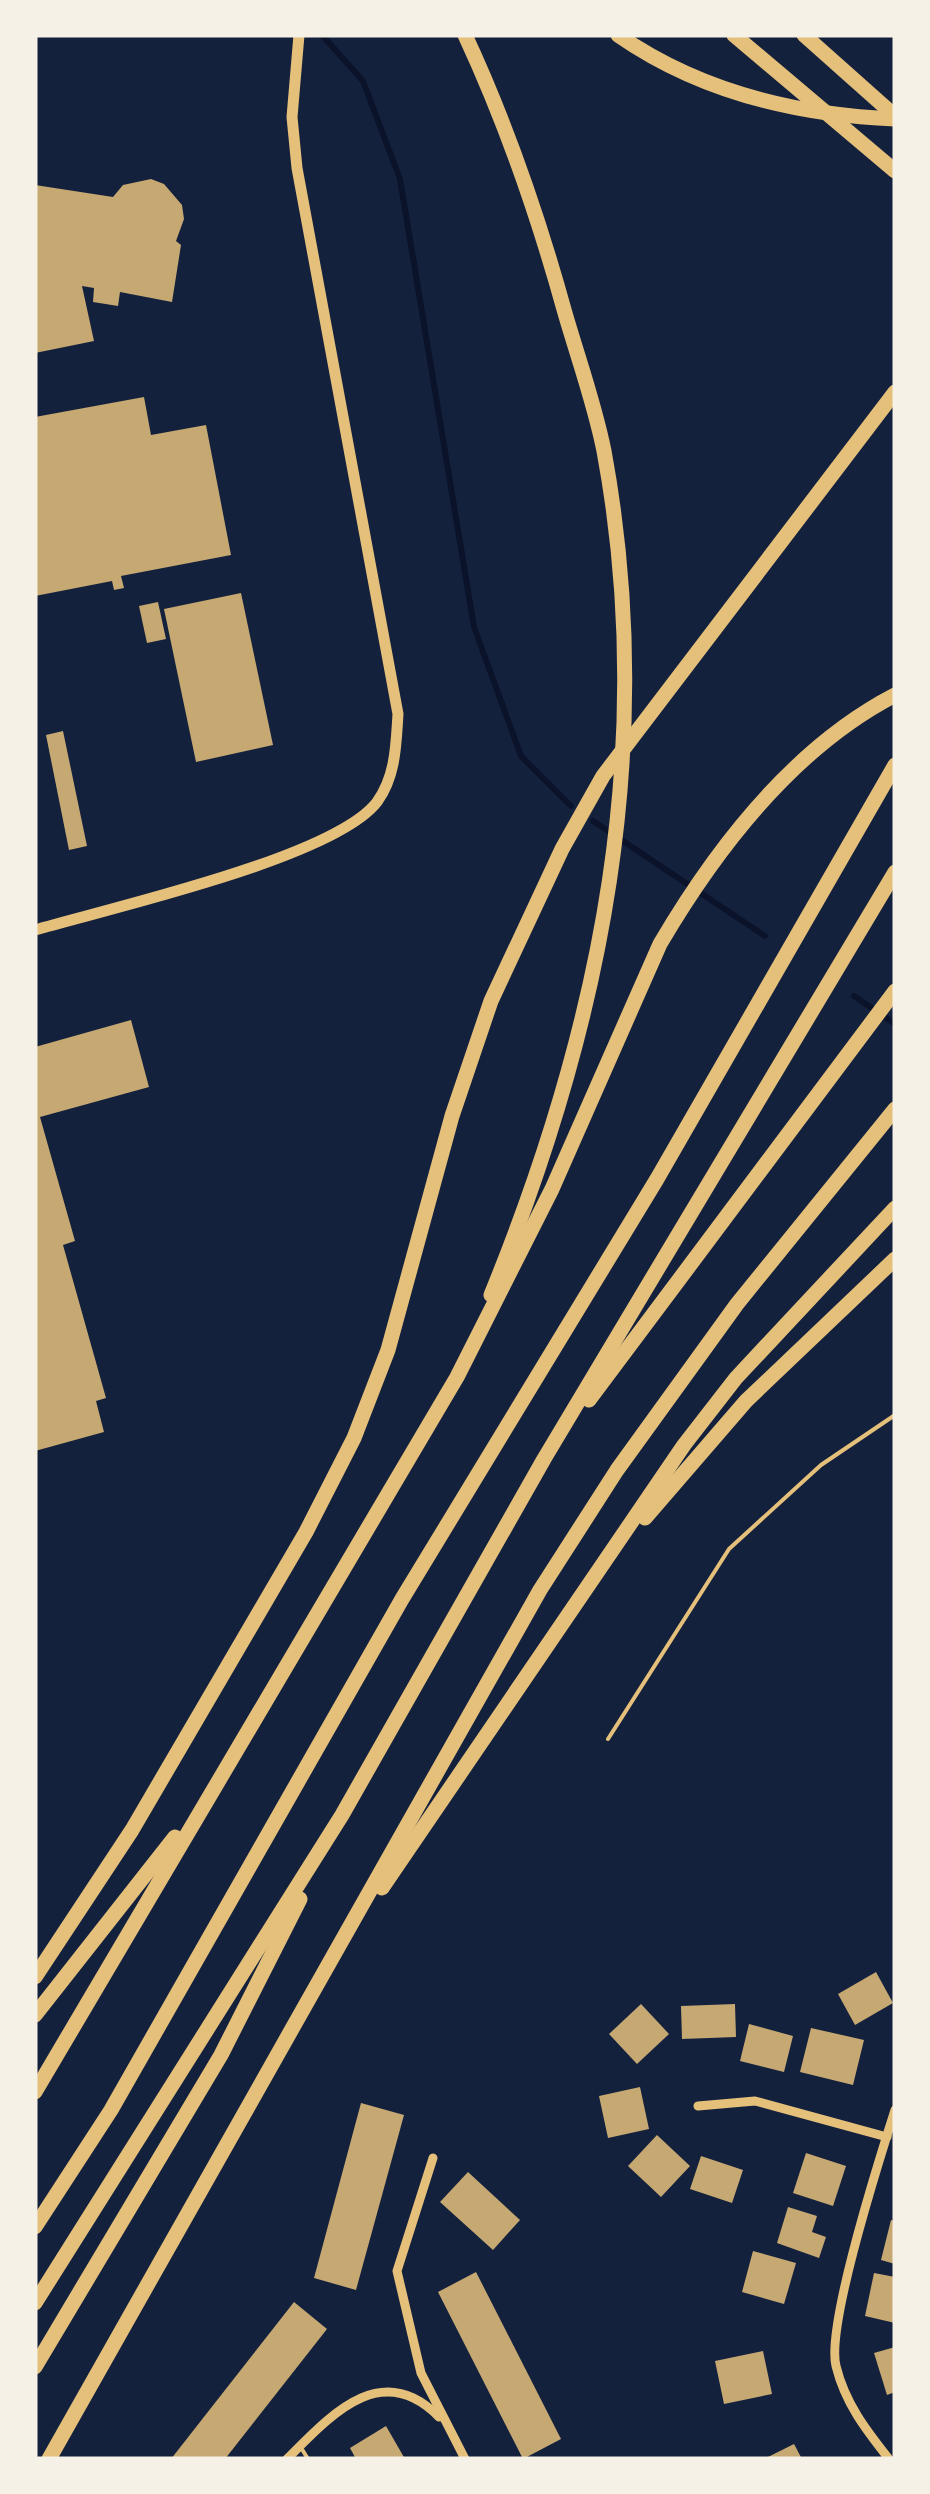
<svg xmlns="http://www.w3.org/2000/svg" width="930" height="2494" font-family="Ubuntu,sans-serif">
	<rect width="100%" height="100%" fill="#14213d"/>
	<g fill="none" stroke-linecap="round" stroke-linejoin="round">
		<g stroke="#0b132b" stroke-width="6">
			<path d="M322 35 363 81 400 179 474 627 521 756 571 806"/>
			<path d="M593 821 765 936"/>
			<path d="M854 996 895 1024"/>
		</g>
	</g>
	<g fill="#c6a872">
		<path d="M151 179 164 184 182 205 184 219 176 241 181 245 172 302 120 292 118 306 93 302 94 288 82 286 94 341 35 353V185L113 197 123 185Z"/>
		<path d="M144 397 151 435 206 425 231 555 121 576 124 588 114 590 112 581 35 596V417Z"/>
		<path d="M241 593 273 745 196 762 164 609Z"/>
		<path d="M158 602 166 639 147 643 139 606Z"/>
		<path d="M63 731 87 846 69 850 46 735Z"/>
		<path d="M131 1020 149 1087 40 1117 75 1241 63 1245 106 1398 96 1401 104 1432 35 1451V1047Z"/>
		<path d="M876 1972 893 2003 855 2025 838 1994Z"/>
		<path d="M641 2004 669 2034 637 2064 609 2034Z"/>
		<path d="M735 2004 736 2037 682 2039 681 2006Z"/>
		<path d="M749 2024 793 2036 784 2072 740 2061Z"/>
		<path d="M811 2028 864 2040 853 2085 800 2072Z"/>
		<path d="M640 2087 649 2129 608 2138 599 2096Z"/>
		<path d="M361 2103 404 2115 356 2290 314 2278Z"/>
		<path d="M657 2135 690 2166 661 2197 628 2166Z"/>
		<path d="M806 2153 846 2166 833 2206 793 2193Z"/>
		<path d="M701 2156 743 2170 732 2203 690 2189Z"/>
		<path d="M468 2172 520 2220 493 2250 440 2202Z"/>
		<path d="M788 2207 817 2216 812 2232 826 2237 819 2258 777 2243Z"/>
		<path d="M891 2220 895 2221V2264L881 2260Z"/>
		<path d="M753 2251 796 2263 784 2304 742 2292Z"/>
		<path d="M476 2272 561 2439 523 2459 438 2292Z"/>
		<path d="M874 2273 895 2277V2323L865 2316Z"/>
		<path d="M294 2302 327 2329 225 2459H171Z"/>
		<path d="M895 2347V2392L887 2395 874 2353Z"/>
		<path d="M763 2351 772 2394 724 2404 715 2361Z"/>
		<path d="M386 2426 405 2459H356L350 2448Z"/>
		<path d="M794 2444 802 2459H764Z"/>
	</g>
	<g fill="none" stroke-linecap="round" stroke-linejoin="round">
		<g stroke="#e5c07b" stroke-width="4">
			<path d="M608 1739 729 1549 821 1465 895 1415"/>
			<path d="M300 2446 308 2459"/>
		</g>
		<g stroke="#e5c07b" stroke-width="9">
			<path d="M698 2106 755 2101 887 2137"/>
			<path d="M433 2158 397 2271 421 2373 465 2459"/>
			<path d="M287 2459C330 2416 381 2358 439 2417"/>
			<path d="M889 2459C866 2430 845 2403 836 2366 826 2326 880 2157 895 2110"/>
		</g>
		<path stroke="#e5c07b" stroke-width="11" d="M35 930C110 908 334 858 377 802 396 776 396 744 398 714L297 168 292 117 299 35"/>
		<g stroke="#e5c07b" stroke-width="15">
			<path d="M465 35C506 123 539 219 565 313 578 358 595 405 604 451 658 744 602 1023 491 1295"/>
			<path d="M618 35C700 92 797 115 895 119"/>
			<path d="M734 35 895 171"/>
			<path d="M804 35 895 116"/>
			<path d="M589 1400 895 991"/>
			<path d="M645 1518 746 1401 895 1259"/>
			<path d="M382 1888 684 1445 736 1378 895 1208"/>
			<path d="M35 1977 132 1830 306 1532 354 1438 388 1350 452 1116 491 1001 562 849 603 776 895 392"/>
			<path d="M35 2015 175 1837"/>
			<path d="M35 2092 457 1377 552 1189 660 944C717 847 793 748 895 695"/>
			<path d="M35 2227 111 2110 402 1599 657 1179 895 765"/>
			<path d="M35 2303 342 1815 544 1459 895 872"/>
			<path d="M35 2367 221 2055 300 1899"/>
			<path d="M49 2459 540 1590 617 1470 737 1304 895 1109"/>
		</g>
	</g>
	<rect width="930" height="2494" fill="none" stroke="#f6f1e7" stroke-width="75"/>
</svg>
